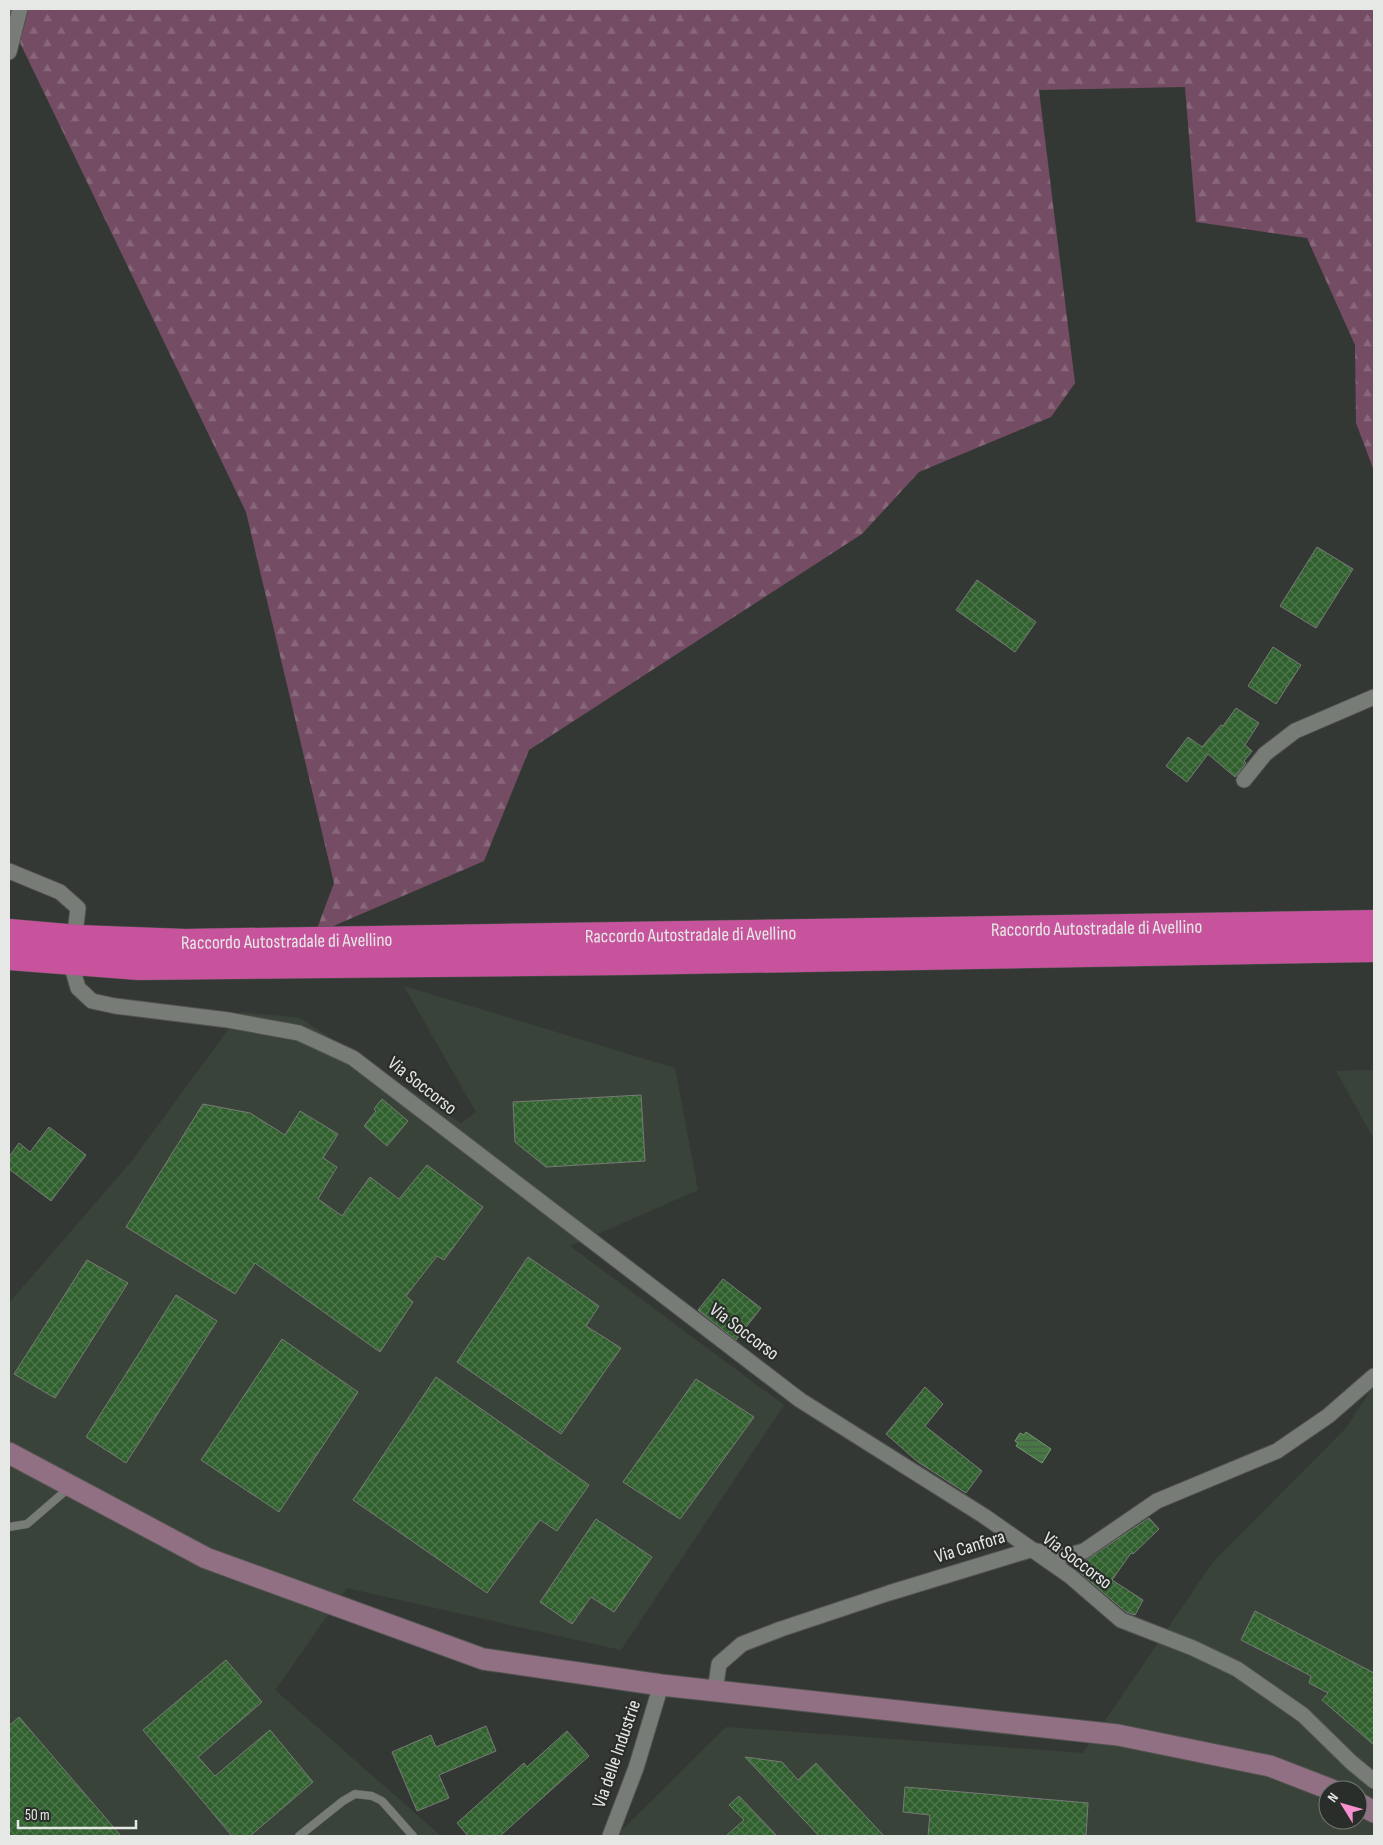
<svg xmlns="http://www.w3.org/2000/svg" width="1383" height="1845" font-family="'Sofia Sans Condensed',sans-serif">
	<defs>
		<pattern id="forest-firs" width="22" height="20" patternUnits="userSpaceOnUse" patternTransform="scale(1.25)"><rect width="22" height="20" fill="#744d64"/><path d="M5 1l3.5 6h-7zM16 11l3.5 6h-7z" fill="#88677a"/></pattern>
		<pattern id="water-rules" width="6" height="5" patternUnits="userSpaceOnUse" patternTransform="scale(1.25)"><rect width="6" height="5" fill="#487745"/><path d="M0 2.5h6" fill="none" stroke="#465e45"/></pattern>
		<pattern id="building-cross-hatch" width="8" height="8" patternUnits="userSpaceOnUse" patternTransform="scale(1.25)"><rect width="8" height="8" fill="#31602f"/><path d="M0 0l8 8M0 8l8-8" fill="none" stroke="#4f774d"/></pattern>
	</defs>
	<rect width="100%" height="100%" fill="#343834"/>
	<g fill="#3a433a" fill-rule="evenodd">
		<path d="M404 986 675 1068 698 1190 570 1246 784 1405 621 1650 347 1588 275 1690 441 1836H9V1303L131 1162 241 1012 300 1018 461 1123 476 1112Z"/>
		<path d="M1374 1070V1139L1336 1071Z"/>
		<path d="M1374 1385V1836H616L726 1727 1083 1753 1213 1562 1346 1428ZM1328 1790H1358V1820H1328Z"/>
	</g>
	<path fill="url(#forest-firs)" d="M9 9H1374V471L1356 423 1355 345 1307 238 1196 222 1185 87 1039 90 1075 383 1051 417 919 472 862 534 529 750 484 861 315 934 334 883 246 512 9 20Z"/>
	<path fill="url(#water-rules)" stroke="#779975" d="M1026 1432 1051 1449 1042 1463 1016 1446 1018 1443 1015 1441 1020 1433 1024 1435Z"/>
	<g fill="url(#building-cross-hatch)" stroke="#777b76">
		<path d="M1317 547 1353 569 1316 628 1280 606Z"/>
		<path d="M977 580 1036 622 1015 652 956 610Z"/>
		<path d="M1273 647 1301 665 1276 704 1248 686Z"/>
		<path d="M1236 708 1259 723 1245 745 1252 751 1244 761 1246 763 1235 777 1208 754 1187 782 1166 766 1188 737 1202 747 1221 725 1223 726Z"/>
		<path d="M641 1095 645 1161 546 1167 515 1142 513 1102Z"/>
		<path d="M382 1099 408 1121 387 1146 364 1126 376 1111 374 1109Z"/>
		<path d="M203 1104 250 1113 285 1135 300 1111 338 1134 323 1158 337 1167 318 1199 342 1216 370 1177 399 1199 427 1165 483 1207 444 1260 437 1256 406 1296 413 1302 380 1352 255 1263 235 1294 126 1227Z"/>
		<path d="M49 1127 86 1155 51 1201 9 1169V1157L19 1143 30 1152Z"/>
		<path d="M528 1257 599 1306 586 1326 621 1348 561 1434 457 1362Z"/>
		<path d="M87 1260 128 1283 55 1398 14 1374Z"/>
		<path d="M723 1279 761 1308 736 1340 698 1310Z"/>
		<path d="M176 1295 217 1321 126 1463 86 1437Z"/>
		<path d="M282 1339 358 1392 279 1512 201 1460Z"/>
		<path d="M436 1377 589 1485 557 1531 540 1520 487 1593 353 1500Z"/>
		<path d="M696 1379 754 1417 680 1519 623 1482Z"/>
		<path d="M925 1387 943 1404 925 1426 982 1471 966 1493 918 1462 886 1434Z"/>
		<path d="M1149 1518 1159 1529 1133 1554 1131 1553 1112 1580 1143 1600 1135 1615 1126 1612 1078 1571 1086 1560Z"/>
		<path d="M596 1519 652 1557 614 1612 591 1597 572 1624 540 1602Z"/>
		<path d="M1255 1611 1374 1673V1745L1322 1700 1328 1693 1309 1683 1311 1676 1241 1640Z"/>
		<path d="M226 1660 262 1702 198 1757 215 1776 270 1730 313 1782 250 1836H232L143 1730Z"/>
		<path d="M19 1717 121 1836H9V1726Z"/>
		<path d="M486 1726 496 1751 439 1775 449 1798 417 1811 392 1752 431 1735 436 1747Z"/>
		<path d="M567 1731 589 1756 500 1836H468L457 1823 524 1763 527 1767Z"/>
		<path d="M745 1757 782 1762 798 1780 816 1763 884 1836H819Z"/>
		<path d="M905 1787 1088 1803 1086 1836H928L930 1815 903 1812Z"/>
		<path d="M739 1796 777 1836H726L744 1820 729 1805Z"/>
	</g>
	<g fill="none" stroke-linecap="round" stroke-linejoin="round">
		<defs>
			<g id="lane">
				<path d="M9 1527 27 1524 70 1487"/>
				<path d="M299 1836 343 1801 355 1794 372 1796 382 1801 413 1836"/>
			</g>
			<g id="street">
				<path d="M9 52 20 9"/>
				<path d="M1244 780 1265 754 1295 731 1374 697"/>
				<path d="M9 871 60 892 78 908 76 925"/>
				<path d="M74 974 78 988 92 1001 115 1006 228 1020 299 1033 353 1058 800 1400 984 1516 1070 1576 1121 1620 1193 1648 1237 1669 1303 1715 1351 1762 1374 1781"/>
				<path d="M715 1691 719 1664 742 1644 781 1629 889 1593 1030 1550 1065 1556 1084 1551 1157 1501 1277 1451 1328 1416 1374 1376"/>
				<path d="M610 1836 636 1768 661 1685"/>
			</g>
			<g id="secondary">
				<path d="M9 1453 206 1558 483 1659 661 1685 1118 1735 1270 1766 1332 1790"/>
				<path d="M1358 1803 1374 1812"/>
			</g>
			<g id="highway">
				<path id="s1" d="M9 933 78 939 185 943 1374 924"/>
				<path d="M9 956 139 966 627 961 1374 948"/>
			</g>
		</defs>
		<use href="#lane" stroke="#515350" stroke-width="9"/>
		<use href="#street" stroke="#515350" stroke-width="17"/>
		<use href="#secondary" stroke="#515350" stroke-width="23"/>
		<use href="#highway" stroke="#515350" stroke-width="29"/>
		<use href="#lane" stroke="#787c77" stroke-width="8"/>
		<use href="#street" stroke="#787c77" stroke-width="15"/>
		<use href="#secondary" stroke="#907082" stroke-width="21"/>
		<use href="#highway" stroke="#c7539d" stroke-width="28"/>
	</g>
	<g text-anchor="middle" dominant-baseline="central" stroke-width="4.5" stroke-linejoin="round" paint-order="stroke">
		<g font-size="19" fill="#e6e8e5" stroke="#2a2e2a">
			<text stroke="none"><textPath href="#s1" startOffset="1088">Raccordo Autostradale di Avellino</textPath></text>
			<text stroke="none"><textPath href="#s1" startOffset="682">Raccordo Autostradale di Avellino</textPath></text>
			<text stroke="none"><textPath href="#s1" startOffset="278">Raccordo Autostradale di Avellino</textPath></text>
			<text transform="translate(422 1086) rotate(38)">Via Soccorso</text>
			<text transform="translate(744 1332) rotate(37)">Via Soccorso</text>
			<text transform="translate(970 1547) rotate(-17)">Via Canfora</text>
			<text transform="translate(1077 1561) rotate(37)">Via Soccorso</text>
			<text transform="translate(617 1754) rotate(-71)">Via delle Industrie</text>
		</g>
	</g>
	<rect width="1383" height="1845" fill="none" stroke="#e6e8e5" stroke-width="20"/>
	<g transform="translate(1343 1805) rotate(307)"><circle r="24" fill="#2a2e2a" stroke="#757875"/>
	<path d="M0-4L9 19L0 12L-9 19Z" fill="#f790ce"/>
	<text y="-8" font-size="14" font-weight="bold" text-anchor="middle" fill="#e6e8e5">N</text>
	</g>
	<path d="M18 1820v8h118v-8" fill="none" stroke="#e6e8e5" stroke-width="2.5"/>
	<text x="25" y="1820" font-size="15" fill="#e6e8e5" stroke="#2a2e2a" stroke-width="4" paint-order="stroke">50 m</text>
</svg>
